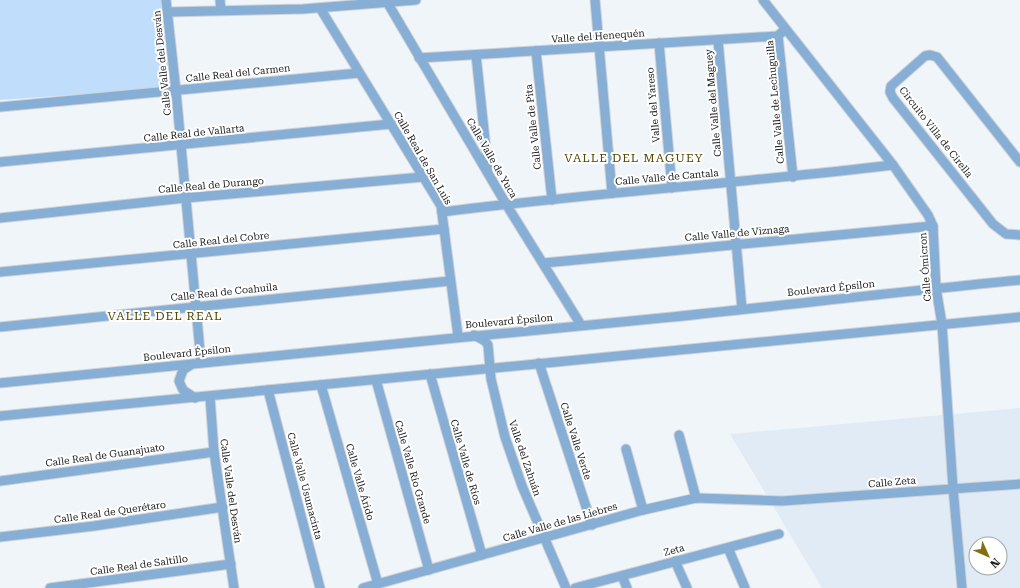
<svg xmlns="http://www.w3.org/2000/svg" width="1020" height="588" font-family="'Roboto Serif',serif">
	<rect width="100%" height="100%" fill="#f0f5fa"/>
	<path fill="#e1ebf6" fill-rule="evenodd" d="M1020 408V588H822L730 434ZM976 544H1000V568H976Z"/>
	<path fill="#c0defc" d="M0 0H161L171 88 0 100Z"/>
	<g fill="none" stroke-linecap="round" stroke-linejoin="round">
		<defs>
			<g id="minor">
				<path d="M166 0 176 91 201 362"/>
				<path d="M220 0 221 10"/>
				<path d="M595 0 612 193"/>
				<path d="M763 0 893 165 928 215 933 226 936 288 942 324 953 488 962 588"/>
				<path d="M387 2 506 204 581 325"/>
				<path d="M320 8 441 206 458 336"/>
				<path d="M168 12 303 9 416 0"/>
				<path d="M782 32 778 36 793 177"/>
				<path d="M718 40 742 309"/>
				<path d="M659 43 672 188"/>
				<path d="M536 51 552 200"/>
				<path d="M476 55 488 168"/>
				<path d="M419 58 778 36"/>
				<path d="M0 107 359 73"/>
				<path d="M0 162 391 124"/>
				<path d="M1020 162 937 57 930 55 925 56 891 86 890 92 893 98 993 224 1006 234 1020 235"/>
				<path d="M442 212C592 193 743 183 893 165"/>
				<path d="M0 218 185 198 423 177"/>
				<path d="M544 263 933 226"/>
				<path d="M0 272 444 229"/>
				<path d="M0 327 450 281"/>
				<path d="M474 335 485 341 488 345 491 379 505 437 522 486 566 588"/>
				<path d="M539 363 592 525"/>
				<path d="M192 364 183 370 179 381 183 390 195 398"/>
				<path d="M430 374 482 555"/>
				<path d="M376 380 429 570"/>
				<path d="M0 383C224 360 448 339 672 317 788 305 904 291 1020 280"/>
				<path d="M321 385 378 584"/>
				<path d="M268 390 320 588"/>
				<path d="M210 397 214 452 234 588"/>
				<path d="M0 416 1020 317"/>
				<path d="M679 435 696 498"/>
				<path d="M626 449 643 510"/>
				<path d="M0 481 214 452"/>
				<path d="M0 537 94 526 223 507"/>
				<path d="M728 548 745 588"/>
				<path d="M675 561 687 588"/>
				<path d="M622 576 627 588"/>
				<path d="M50 588 231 564"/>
				<path d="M363 588 643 510 696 498 782 501 1020 484"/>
				<path d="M575 588 779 534"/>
			</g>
		</defs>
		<use href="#minor" stroke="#ced2d7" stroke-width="11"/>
		<use href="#minor" stroke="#87aed5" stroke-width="9"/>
	</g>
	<g text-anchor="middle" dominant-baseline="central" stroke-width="4" stroke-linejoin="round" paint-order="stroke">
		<g font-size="10" fill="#1b1c1e" stroke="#fff">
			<text transform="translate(598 36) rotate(-4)">Valle del Henequén</text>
			<text transform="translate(162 63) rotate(-96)">Calle Valle del Desván</text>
			<text transform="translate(238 73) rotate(-6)">Calle Real del Carmen</text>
			<text transform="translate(775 102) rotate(-95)">Calle Valle de Lechuguilla</text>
			<text transform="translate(713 103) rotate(-95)">Calle Valle del Maguey</text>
			<text transform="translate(653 105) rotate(-95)">Valle del Yareso</text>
			<text transform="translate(533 127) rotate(-96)">Calle Valle de Pita</text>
			<text transform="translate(936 132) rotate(52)">Circuito Villa de Cirella</text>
			<text transform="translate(194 133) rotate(-6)">Calle Real de Vallarta</text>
			<text transform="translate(423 158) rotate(60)">Calle Real de San Luis</text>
			<text transform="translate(492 158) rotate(60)">Calle Valle de Yuca</text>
			<text transform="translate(667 177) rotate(-5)">Calle Valle de Cantala</text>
			<text transform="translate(211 185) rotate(-5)">Calle Real de Durango</text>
			<text transform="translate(737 233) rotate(-5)">Calle Valle de Viznaga</text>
			<text transform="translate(221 240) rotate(-6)">Calle Real del Cobre</text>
			<text transform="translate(925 267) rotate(-94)">Calle Ómicron</text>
			<text transform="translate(831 288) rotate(-6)">Boulevard Épsilon</text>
			<text transform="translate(224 292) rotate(-6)">Calle Real de Coahuila</text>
			<text transform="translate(509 321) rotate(-5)">Boulevard Épsilon</text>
			<text transform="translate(187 353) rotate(-6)">Boulevard Épsilon</text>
			<text transform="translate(576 441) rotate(72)">Calle Valle Verde</text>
			<text transform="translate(105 455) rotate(-8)">Calle Real de Guanajuato</text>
			<text transform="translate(525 458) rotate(71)">Valle del Zahuán</text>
			<text transform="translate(466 462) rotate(74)">Calle Valle de Ríos</text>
			<text transform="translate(413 472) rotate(74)">Calle Valle Río Grande</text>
			<text transform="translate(360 482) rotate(74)">Calle Valle Árido</text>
			<text transform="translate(892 482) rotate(-5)">Calle Zeta</text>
			<text transform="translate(305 486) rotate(75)">Calle Valle Usumacinta</text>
			<text transform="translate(231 491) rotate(82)">Calle Valle del Desván</text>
			<text transform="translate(110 512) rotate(-8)">Calle Real de Querétaro</text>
			<text transform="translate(560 522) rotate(-16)">Calle Valle de las Liebres</text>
			<text transform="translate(674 550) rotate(-15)">Zeta</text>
			<text transform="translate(139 565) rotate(-8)">Calle Real de Saltillo</text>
		</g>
		<g font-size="12" letter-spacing="1" fill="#524704" stroke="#fff">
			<text x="634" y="158">VALLE DEL MAGUEY</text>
			<text x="165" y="316">VALLE DEL REAL</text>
		</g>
	</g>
	<g transform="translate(988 556) rotate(135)"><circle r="19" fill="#ffffff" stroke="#a4a4a5"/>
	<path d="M0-3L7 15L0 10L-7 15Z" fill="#817010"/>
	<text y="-6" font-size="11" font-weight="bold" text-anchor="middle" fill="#1b1c1e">N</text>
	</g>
</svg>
